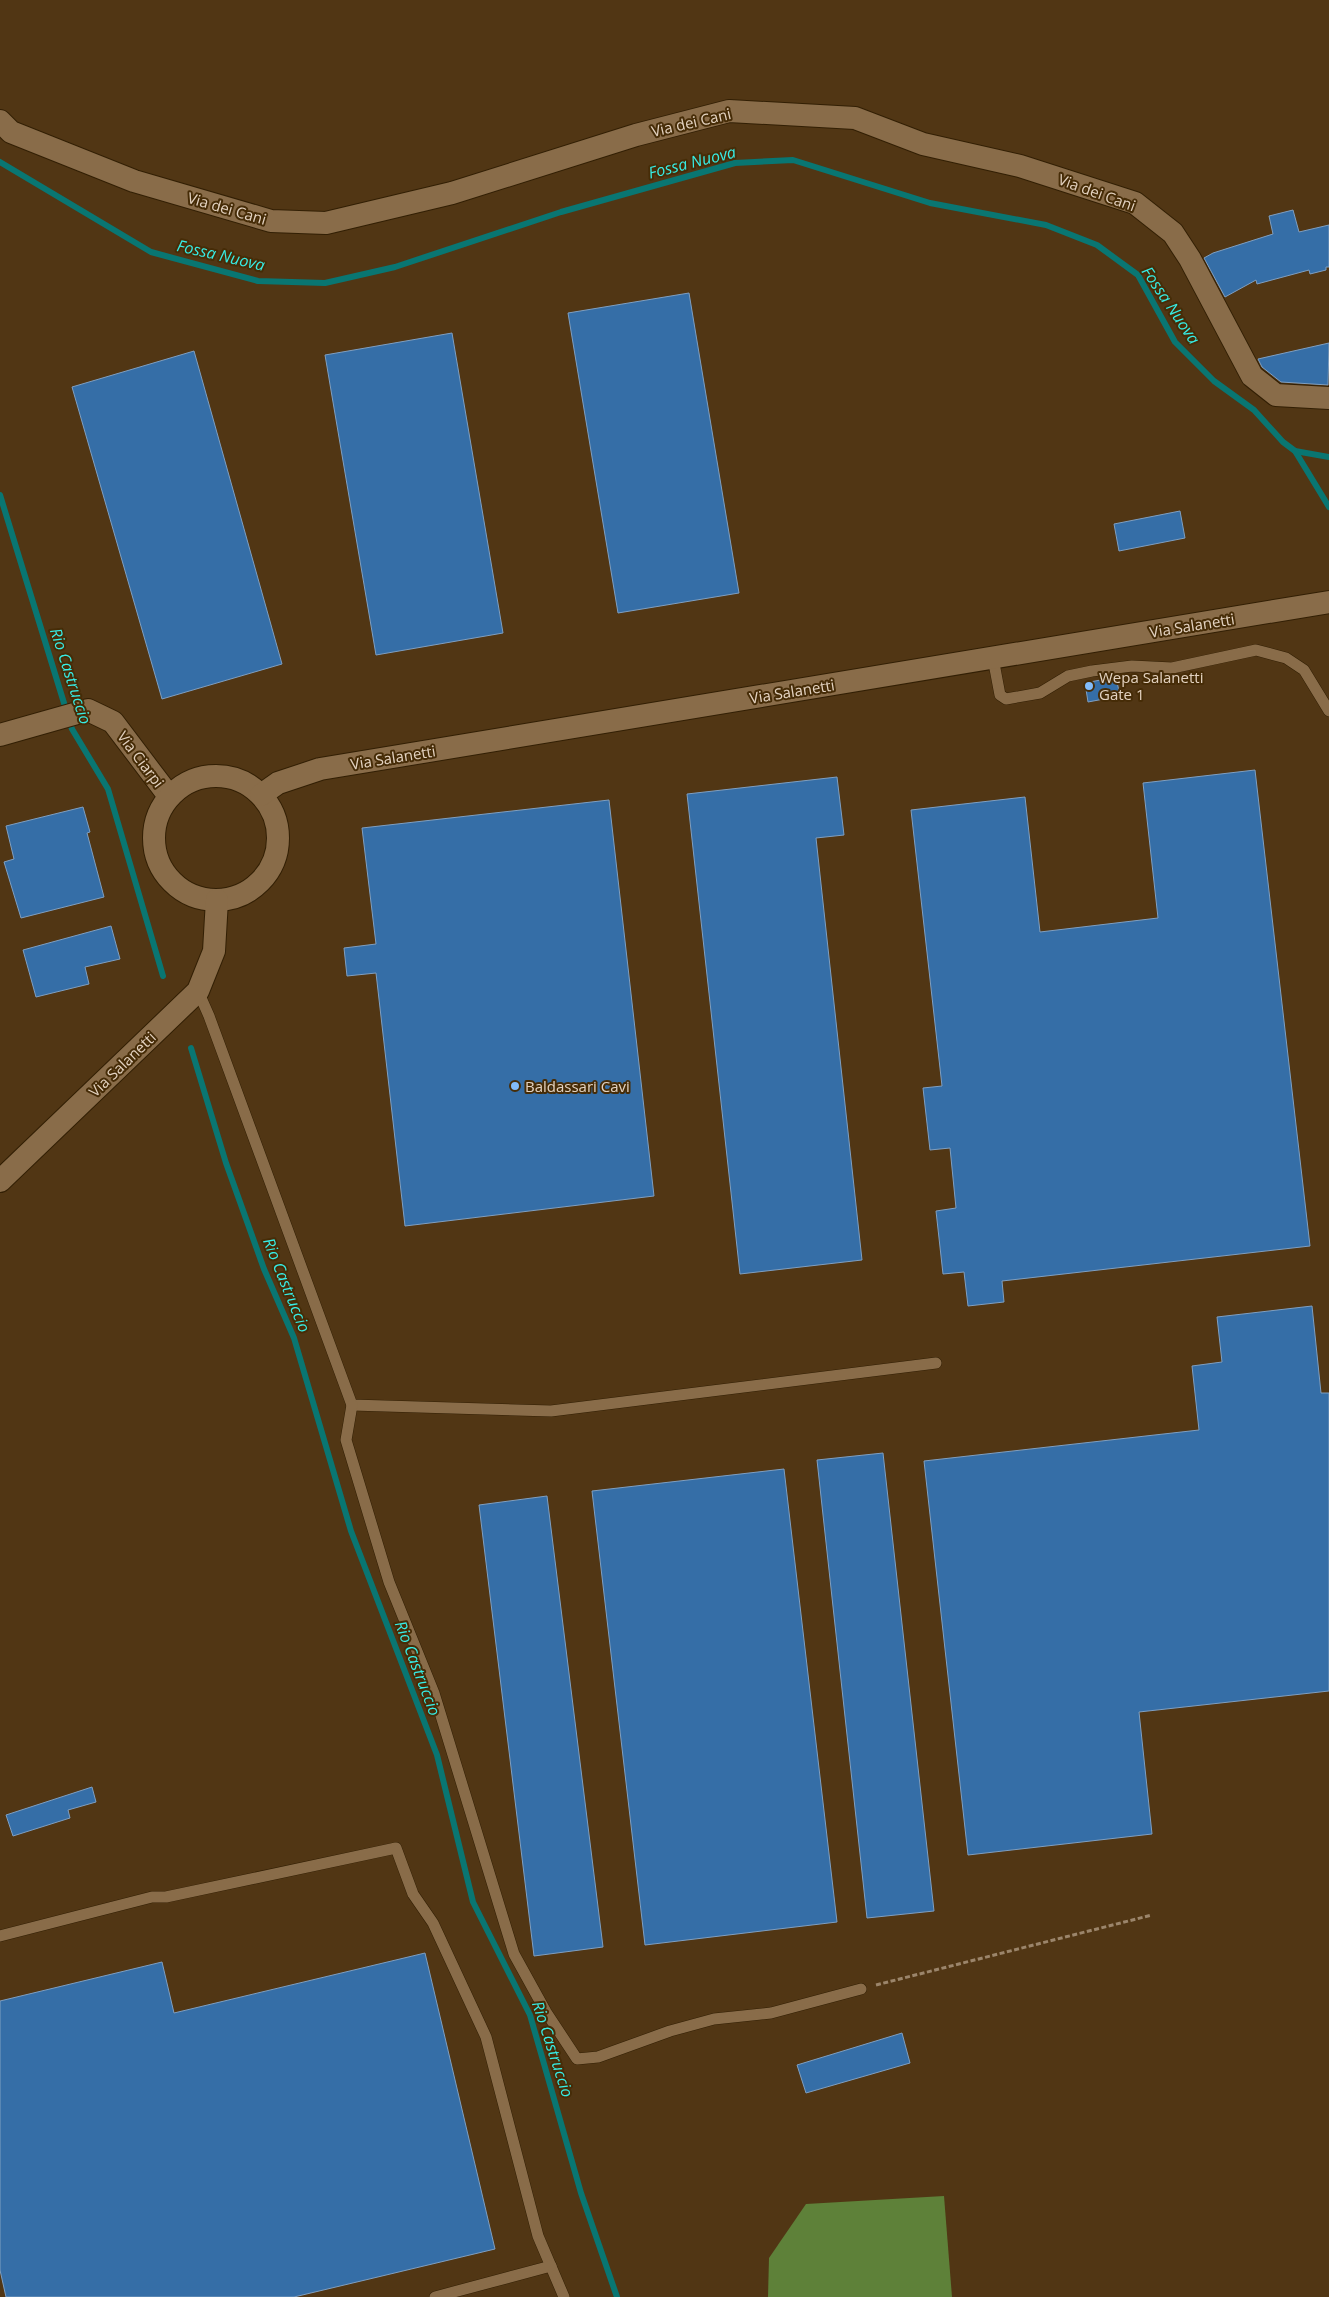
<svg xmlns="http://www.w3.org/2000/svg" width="1329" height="2297" font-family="'Open Sans',sans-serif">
	<rect width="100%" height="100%" fill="#513614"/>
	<path fill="#5e8139" d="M944 2196 952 2297H768L769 2258 806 2204Z"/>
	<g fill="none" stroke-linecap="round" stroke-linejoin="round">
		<g stroke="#097672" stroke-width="6">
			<path d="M0 162 151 252 258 281 325 283 395 267 561 212 735 163 793 160 930 203 1046 225 1097 245 1138 275 1175 342 1214 381 1254 410 1283 442 1295 451 1329 457"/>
			<path d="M1295 451 1329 507"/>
			<path d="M0 495 72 729 108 789 163 976"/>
			<path d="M191 1048 226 1163 264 1269 294 1338 351 1531 437 1755 473 1902 530 2015 581 2193 617 2297"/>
		</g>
	</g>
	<g fill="#356ea7" stroke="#7f9fc1">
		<path d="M1293 210 1299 232 1329 225V267H1326V270L1310 274 1309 270 1257 284 1256 280 1225 297 1204 258 1213 253 1273 234 1269 216Z"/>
		<path d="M689 293 739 593 618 613 568 313Z"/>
		<path d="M452 333 503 633 376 655 325 355Z"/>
		<path d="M1329 343 1328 385 1281 382 1262 367 1258 359Z"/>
		<path d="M194 351 282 664 162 699 72 387Z"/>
		<path d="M1180 511 1185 538 1119 551 1114 524Z"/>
		<path d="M1116 677 1120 696 1088 702 1085 683Z"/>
		<path d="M1255 770 1310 1246 1002 1281 1004 1302 968 1306 964 1272 943 1274 936 1211 956 1208 950 1148 930 1150 923 1088 942 1086 911 810 1025 797 1040 932 1158 918 1143 783Z"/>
		<path d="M837 777 844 835 816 838 862 1260 740 1274 687 794Z"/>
		<path d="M609 800 654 1196 405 1226 376 973 347 976 344 948 376 944 362 828Z"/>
		<path d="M83 807 90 832 87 833 104 897 21 918 4 862 14 859 6 826Z"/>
		<path d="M111 926 120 959 85 967 89 984 36 997 23 950Z"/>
		<path d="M1312 1306 1321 1393H1329V1691L1139 1712 1152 1834 968 1855 924 1461 1199 1430 1192 1366 1222 1362 1217 1317Z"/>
		<path d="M883 1453 934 1911 867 1918 817 1460Z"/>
		<path d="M784 1469 837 1922 645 1945 592 1491Z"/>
		<path d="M547 1496 603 1947 534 1956 479 1505Z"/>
		<path d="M92 1787 96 1802 68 1810 70 1818 13 1836 6 1815Z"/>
		<path d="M425 1953 495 2249 294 2297H6L0 2270V2001L162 1962 174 2013Z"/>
		<path d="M902 2033 910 2063 806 2093 797 2065Z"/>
	</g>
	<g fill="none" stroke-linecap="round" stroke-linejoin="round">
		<defs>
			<g id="service">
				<path d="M993 658 1000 695 1006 699 1040 693 1068 676 1092 671 1132 666 1172 668 1256 650 1286 658 1304 670 1329 711"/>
				<path d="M198 991 209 1016 352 1405 551 1411 936 1363"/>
				<path d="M352 1405 346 1440 389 1582 434 1693 514 1954 546 2012 577 2059 598 2057 670 2031 714 2019 771 2013 861 1989"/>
				<path d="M0 1936 152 1897H166L396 1848 413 1894 433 1923 486 2037 538 2236 564 2297"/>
				<path d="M435 2297 551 2266"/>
			</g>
			<g id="minor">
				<path d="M0 121 11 132 134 181 271 221 326 223 452 193 636 135 729 111 855 118 923 144 1020 166 1135 203 1173 233 1190 259 1252 376 1276 395 1329 398"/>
				<path d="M0 735 88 710 113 722 169 796"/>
				<circle cx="216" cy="838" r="62"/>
				<path d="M261 795 278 783 320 769 1329 602"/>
				<path d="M0 1181 198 991 214 951 217 900"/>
			</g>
		</defs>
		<use href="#service" stroke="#321f04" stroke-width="12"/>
		<use href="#minor" stroke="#321f04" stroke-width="24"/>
		<path stroke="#9b856b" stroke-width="3" stroke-dasharray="5 2.5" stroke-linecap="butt" d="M876 1985 1152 1915"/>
		<use href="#service" stroke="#896c49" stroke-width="11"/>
		<use href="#minor" stroke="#896c49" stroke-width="22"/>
	</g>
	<g fill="#82bcfa" stroke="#462c07" stroke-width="2">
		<circle cx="1089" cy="686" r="5"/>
		<circle cx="515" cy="1086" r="5"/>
	</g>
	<g text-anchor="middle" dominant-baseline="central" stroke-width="4" stroke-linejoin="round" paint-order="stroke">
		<g font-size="15" fill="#e3d2c0" stroke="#462c07">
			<text transform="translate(691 122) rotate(-13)">Via dei Cani</text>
			<text transform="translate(1097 192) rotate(20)">Via dei Cani</text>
			<text transform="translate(227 208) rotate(16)">Via dei Cani</text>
			<text transform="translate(1192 625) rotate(-9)">Via Salanetti</text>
			<text transform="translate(792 691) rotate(-9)">Via Salanetti</text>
			<text transform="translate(393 757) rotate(-9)">Via Salanetti</text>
			<text transform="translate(141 759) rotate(53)">Via Ciarpi</text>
			<text transform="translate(122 1064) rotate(-44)">Via Salanetti</text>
		</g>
		<g font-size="15" fill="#e3d2c0" stroke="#462c07" text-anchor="start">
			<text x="1099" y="677">Wepa Salanetti<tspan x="1099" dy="17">Gate 1</tspan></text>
			<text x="525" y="1086">Baldassari Cavi</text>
		</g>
		<g font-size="16" font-style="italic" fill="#37ece5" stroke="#462c07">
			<text transform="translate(692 162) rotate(-14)">Fossa Nuova</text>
			<text transform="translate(221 255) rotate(13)">Fossa Nuova</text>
			<text transform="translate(1171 305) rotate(56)">Fossa Nuova</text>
			<text transform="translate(71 676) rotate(72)">Rio Castruccio</text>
			<text transform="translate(287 1285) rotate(68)">Rio Castruccio</text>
			<text transform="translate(418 1668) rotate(69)">Rio Castruccio</text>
			<text transform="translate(553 2049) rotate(72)">Rio Castruccio</text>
		</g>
	</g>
</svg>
